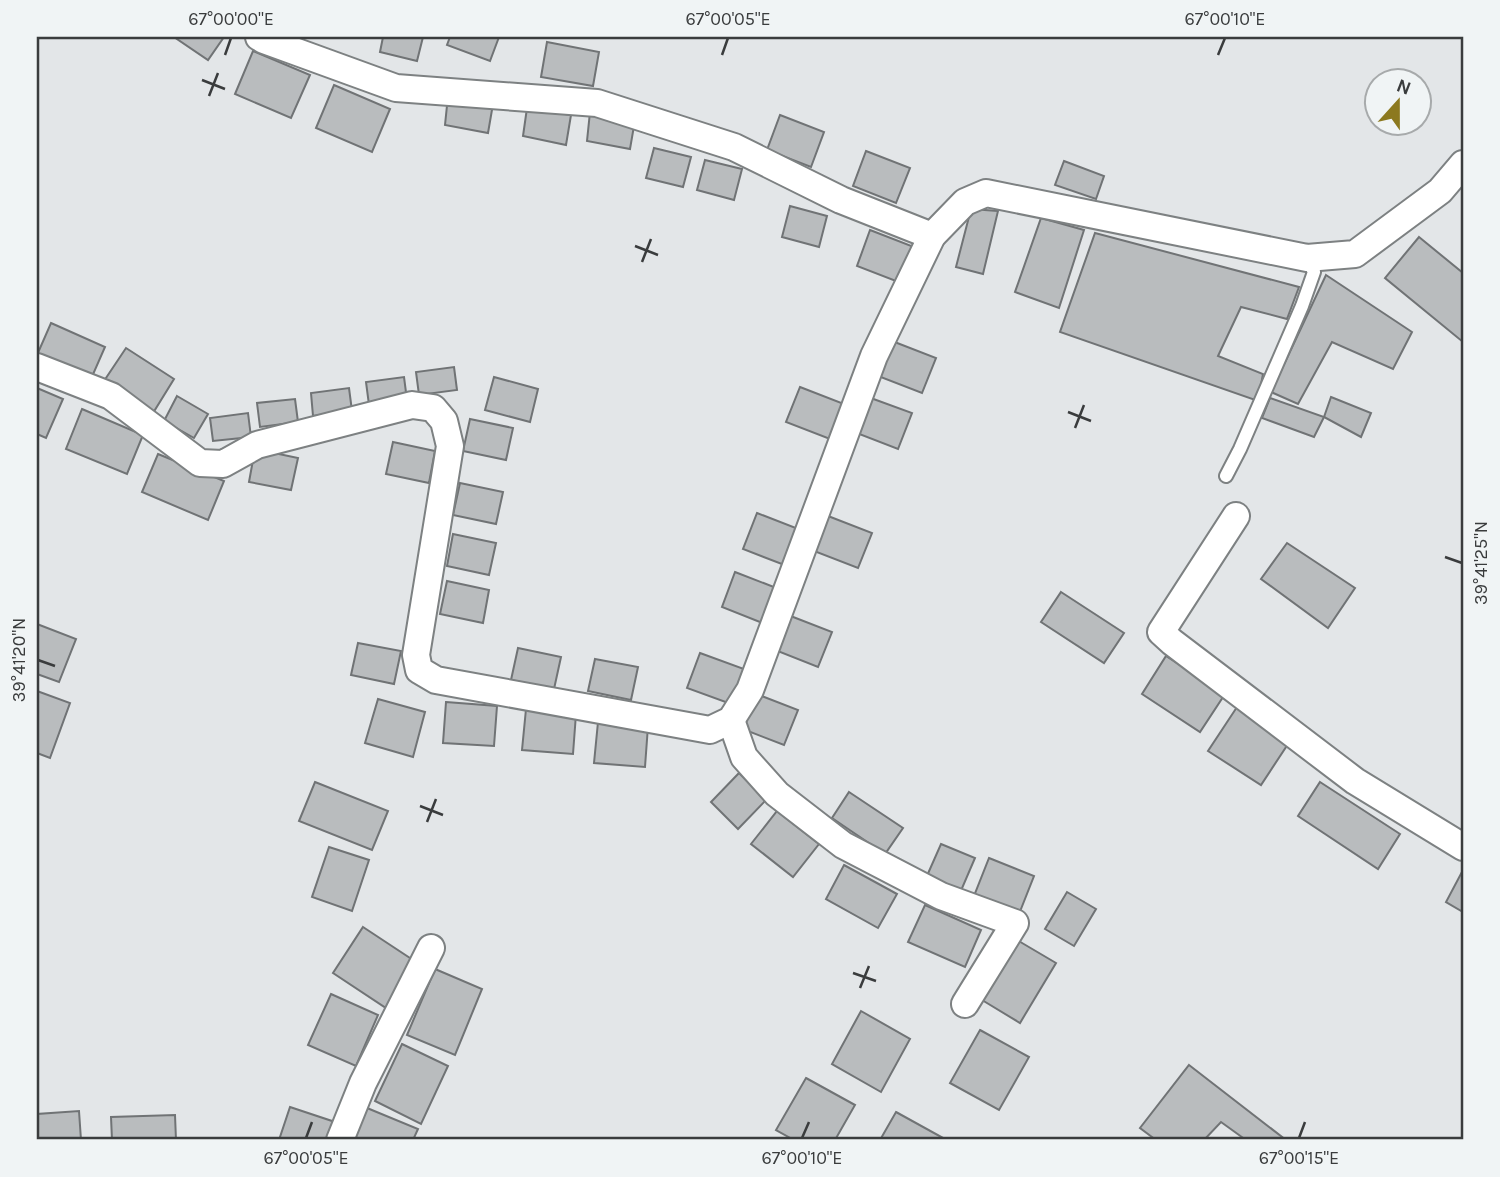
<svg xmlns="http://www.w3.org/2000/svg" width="1500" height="1177" font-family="Karla,sans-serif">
	<rect width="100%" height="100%" fill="#e3e6e8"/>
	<g fill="#b9bcbe" stroke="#707375" stroke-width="2">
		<path d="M174 37H224L208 60Z"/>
		<path d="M383 37H423L417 61 380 52Z"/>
		<path d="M450 37H499L490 61 447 45Z"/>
		<path d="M547 42 599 52 593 86 541 77Z"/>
		<path d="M253 51 310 75 291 118 235 94Z"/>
		<path d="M334 85 390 109 372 152 316 128Z"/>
		<path d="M448 96 493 104 488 133 445 125Z"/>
		<path d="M527 108 571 115 566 145 523 136Z"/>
		<path d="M590 112 635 120 630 149 587 141Z"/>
		<path d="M780 115 824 132 811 167 767 150Z"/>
		<path d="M654 148 691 157 683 187 646 178Z"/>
		<path d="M866 151 910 168 896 203 853 186Z"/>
		<path d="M705 160 742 169 734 200 697 190Z"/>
		<path d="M1064 161 1104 176 1096 199 1055 185Z"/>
		<path d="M790 206 827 216 819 247 782 237Z"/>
		<path d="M971 209 998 211 983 274 956 267Z"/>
		<path d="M1041 218 1084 230 1059 308 1015 292Z"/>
		<path d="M870 230 914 247 901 283 857 266Z"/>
		<path d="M1095 233 1299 287 1287 319 1241 307 1218 356 1263 374 1258 401 1060 332Z"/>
		<path d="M1419 237 1463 273V342L1385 278Z"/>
		<path d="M1326 275 1412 332 1393 369 1332 342 1298 404 1271 392Z"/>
		<path d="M51 323 105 347 91 379 37 355Z"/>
		<path d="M892 341 936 358 922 393 878 376Z"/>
		<path d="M126 348 174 379 153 413 104 381Z"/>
		<path d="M454 367 457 390 419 395 416 372Z"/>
		<path d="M404 377 407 400 369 405 366 382Z"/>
		<path d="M494 377 538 389 530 422 485 410Z"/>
		<path d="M800 387 844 404 830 439 786 422Z"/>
		<path d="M37 388 63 399 46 438 37 434Z"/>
		<path d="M349 388 352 411 313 416 311 393Z"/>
		<path d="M177 396 208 414 194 438 164 421Z"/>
		<path d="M868 397 912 413 898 449 854 432Z"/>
		<path d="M1331 397 1371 413 1361 437 1324 417Z"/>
		<path d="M1270 398 1324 417 1314 437 1262 418Z"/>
		<path d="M295 399 298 422 260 427 257 403Z"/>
		<path d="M82 409 143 435 127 474 66 449Z"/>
		<path d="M248 413 251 437 213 441 210 418Z"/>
		<path d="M470 419 513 428 506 460 463 451Z"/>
		<path d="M393 442 435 451 429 483 386 474Z"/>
		<path d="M255 449 298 458 291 490 249 482Z"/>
		<path d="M158 454 224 481 208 520 142 492Z"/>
		<path d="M460 483 503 492 496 524 453 515Z"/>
		<path d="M757 513 801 530 787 566 743 549Z"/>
		<path d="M828 516 872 533 858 568 814 551Z"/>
		<path d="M453 534 496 543 489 575 447 566Z"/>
		<path d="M1287 543 1355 588 1328 628 1261 579Z"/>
		<path d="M735 572 779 589 765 624 722 607Z"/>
		<path d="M447 581 489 590 483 623 440 614Z"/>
		<path d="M1061 592 1124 633 1104 663 1041 622Z"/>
		<path d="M788 615 832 632 818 667 775 650Z"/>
		<path d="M37 624 76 639 59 682 37 674Z"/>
		<path d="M358 643 401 651 394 684 351 675Z"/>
		<path d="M518 648 561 657 554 689 511 680Z"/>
		<path d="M700 653 744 669 731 704 687 688Z"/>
		<path d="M1166 656 1225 694 1200 732 1142 694Z"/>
		<path d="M595 659 638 667 631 700 588 691Z"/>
		<path d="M37 691 70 703 50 758 37 753Z"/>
		<path d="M754 693 798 710 784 745 740 728Z"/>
		<path d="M378 699 425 712 413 757 365 743Z"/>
		<path d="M446 702 497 706 494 746 443 743Z"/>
		<path d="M1237 707 1290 741 1261 785 1208 751Z"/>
		<path d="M526 709 576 714 573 754 522 750Z"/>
		<path d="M598 722 648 726 645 767 594 763Z"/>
		<path d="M739 773 766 800 738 829 711 802Z"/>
		<path d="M315 782 388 811 372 850 299 821Z"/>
		<path d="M1320 782 1400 834 1378 869 1298 816Z"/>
		<path d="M849 792 903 828 885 854 832 818Z"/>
		<path d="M777 811 819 844 793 877 751 844Z"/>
		<path d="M941 844 975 858 960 893 926 878Z"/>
		<path d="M329 847 369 860 352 911 312 897Z"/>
		<path d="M989 858 1034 876 1019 914 974 896Z"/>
		<path d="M844 865 897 894 878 928 826 899Z"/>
		<path d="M1463 870V912L1446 902Z"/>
		<path d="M1067 892 1096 909 1074 946 1045 929Z"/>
		<path d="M925 905 981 930 965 967 908 942Z"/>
		<path d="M363 927 416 962 386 1008 333 973Z"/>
		<path d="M1017 940 1056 963 1020 1023 982 1000Z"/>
		<path d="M435 969 482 989 455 1055 407 1035Z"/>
		<path d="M331 994 378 1015 356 1066 308 1045Z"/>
		<path d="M861 1011 910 1039 881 1092 832 1064Z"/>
		<path d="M980 1030 1029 1057 999 1110 950 1083Z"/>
		<path d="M402 1044 448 1066 421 1124 375 1101Z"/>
		<path d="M1189 1065 1286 1140H1246L1221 1122 1204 1140H1156L1140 1128Z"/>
		<path d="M806 1078 855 1105 835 1140H794L776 1130Z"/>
		<path d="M290 1107 335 1122 329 1140H279Z"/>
		<path d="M367 1108 418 1129 413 1140H353Z"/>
		<path d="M79 1111 81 1140H37V1114Z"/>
		<path d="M896 1112 945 1139 944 1140H880Z"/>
		<path d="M175 1115 176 1140H112L111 1117Z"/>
	</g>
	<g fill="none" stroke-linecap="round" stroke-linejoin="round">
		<defs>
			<path id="lane" d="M1226 476 1240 449 1302 306 1314 272 1307 258"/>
			<g id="street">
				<path d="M259 37 264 40 396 88 597 103 734 147 841 200 932 236"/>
				<path d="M37 367 111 396 200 463 223 464 257 445 412 405 433 408 444 421 450 446 416 655 419 670 436 680 710 730 731 720 750 690 874 356 932 236 965 202 986 193 1307 258 1355 254 1440 191 1463 164"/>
				<path d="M1236 516 1161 632 1172 642 1355 781 1463 847"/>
				<path d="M731 720 744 757 777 794 843 845 941 896 1015 923 965 1004"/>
				<path d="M340 1140 363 1083 431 948"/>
			</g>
		</defs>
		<use href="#lane" stroke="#7d8182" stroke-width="16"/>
		<use href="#street" stroke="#7d8182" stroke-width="30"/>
		<use href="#lane" stroke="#fff" stroke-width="12"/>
		<use href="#street" stroke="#fff" stroke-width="26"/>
	</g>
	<path fill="none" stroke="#3a3c3d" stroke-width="2.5" d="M225 55 231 38M722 55 728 38M1218 55 1225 38M202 80 225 89M209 96 218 73M635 246 658 255M642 262 651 239M1068 412 1091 421M1075 428 1084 405M1445 557 1462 563M38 660 55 666M420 806 443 815M427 822 436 799M853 973 876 981M860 988 869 966M306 1138 312 1122M802 1138 809 1122M1299 1138 1305 1122"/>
	<rect width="1500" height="1177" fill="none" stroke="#f0f4f5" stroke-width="77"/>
	<g transform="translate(1398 102) rotate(21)"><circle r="33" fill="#f0f4f5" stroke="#a7aaab" stroke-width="2"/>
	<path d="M0-5L12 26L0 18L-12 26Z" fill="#8c791f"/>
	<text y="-10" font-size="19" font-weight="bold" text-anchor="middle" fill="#3a3c3d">N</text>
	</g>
	<rect x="38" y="38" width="1424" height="1100" fill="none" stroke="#3a3c3d" stroke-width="2.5"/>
	<g font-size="18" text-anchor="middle" fill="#3a3c3d">
		<text x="231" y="25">67°00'00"E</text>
		<text x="728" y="25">67°00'05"E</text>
		<text x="1225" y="25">67°00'10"E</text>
		<text transform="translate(1481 563) rotate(-90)" y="6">39°41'25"N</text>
		<text transform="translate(19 660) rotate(-90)" y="6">39°41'20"N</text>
		<text x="306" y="1164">67°00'05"E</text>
		<text x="802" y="1164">67°00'10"E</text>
		<text x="1299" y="1164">67°00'15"E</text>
	</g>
</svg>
